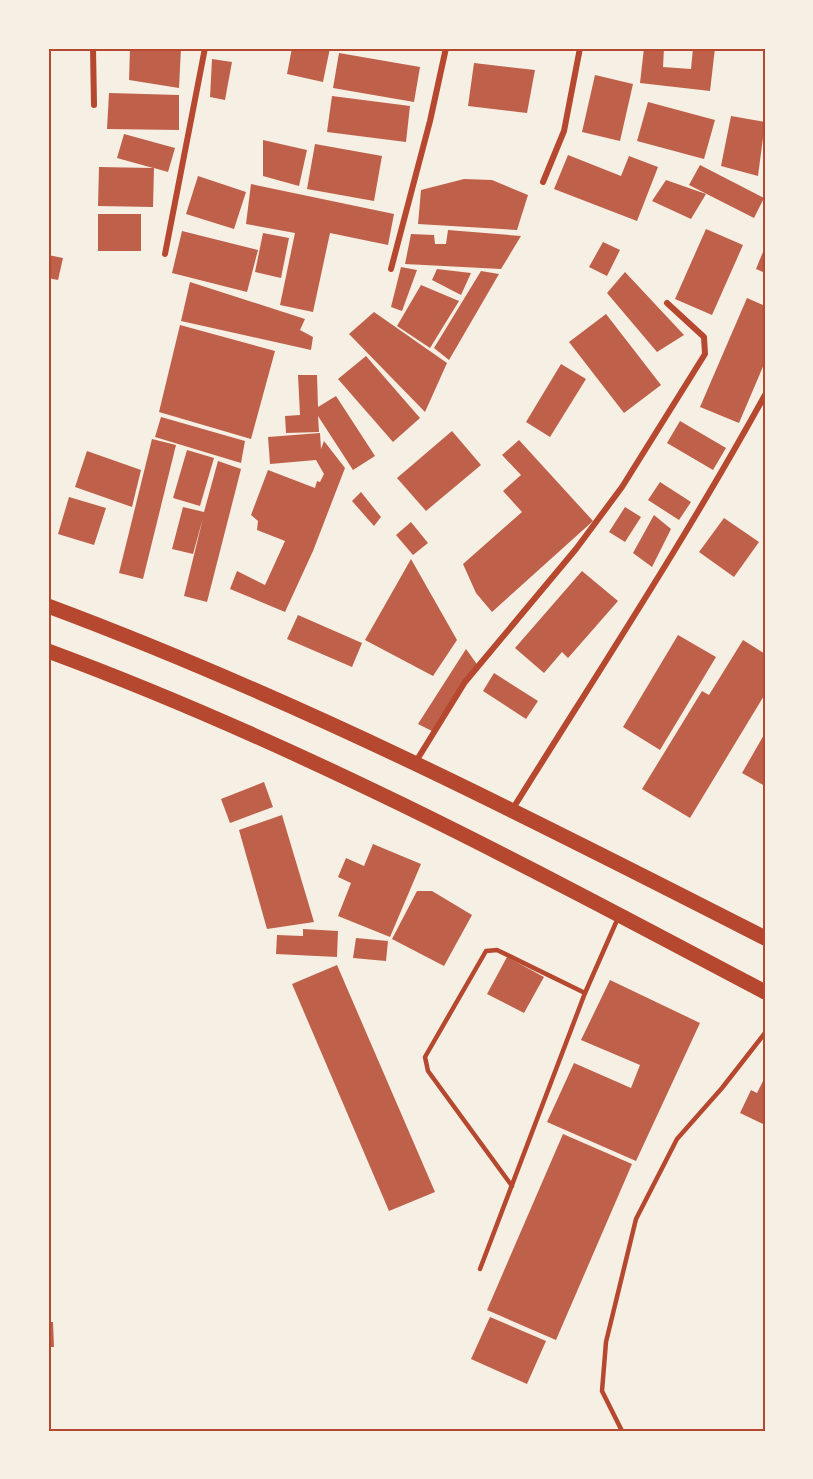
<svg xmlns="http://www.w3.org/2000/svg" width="813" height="1479" font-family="'Public Sans',sans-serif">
	<rect width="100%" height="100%" fill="#f6efe4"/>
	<g fill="#bf614a">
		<path d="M130 48H181L179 88 129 80Z"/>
		<path d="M292 48H330L323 82 287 74Z"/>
		<path d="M644 48H664L663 67 691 69 693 48H715L710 91 640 83Z"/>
		<path d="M339 53 420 67 414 102 333 88Z"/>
		<path d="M212 59 232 62 225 100 210 97Z"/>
		<path d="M474 63 535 70 527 113 468 106Z"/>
		<path d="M595 75 633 84 620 141 582 132Z"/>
		<path d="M109 93 179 95V130L107 129Z"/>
		<path d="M332 96 410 106 406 142 327 132Z"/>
		<path d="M648 102 715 120 704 159 637 141Z"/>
		<path d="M731 116 765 122 758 176 721 166Z"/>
		<path d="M124 134 175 148 168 172 154 168 153 207 98 206 99 167 153 168 117 158Z"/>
		<path d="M263 140 307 150 299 186 263 176Z"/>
		<path d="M315 144 382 156 374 201 307 189Z"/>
		<path d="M568 155 621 176 629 156 658 167 637 221 554 189Z"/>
		<path d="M700 165 764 198 754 218 689 185Z"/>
		<path d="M198 176 246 192 234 229 186 214Z"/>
		<path d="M464 179 492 180 528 195 517 230 418 224 421 190Z"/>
		<path d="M666 180 706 194 691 219 652 201Z"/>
		<path d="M251 184 394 214 388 245 330 233 313 312 280 305 295 233 246 224Z"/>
		<rect x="98" y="214" width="43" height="37"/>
		<path d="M706 229 743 245 712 315 675 299Z"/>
		<path d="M448 230 521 236 501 269 405 264 411 234 434 235 435 244H446Z"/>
		<path d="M182 231 258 250 247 292 172 273Z"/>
		<path d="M263 233 289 238 281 278 255 272Z"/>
		<path d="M603 242 620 250 607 276 589 267Z"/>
		<path d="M765 247V273L756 269Z"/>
		<path d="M48 255 63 258 58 280 48 278Z"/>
		<path d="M401 267 417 270 402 311 391 307Z"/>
		<path d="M437 269 471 273 461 295 432 280Z"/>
		<path d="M481 271 499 274 449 360 434 348Z"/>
		<path d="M625 272 684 335 657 352 607 293Z"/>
		<path d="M190 282 305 319 300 330 313 337 311 350 181 321Z"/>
		<path d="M421 285 459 301 430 348 397 326Z"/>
		<path d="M747 298 765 306V362L739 423 700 407Z"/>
		<path d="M374 312 447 363 425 412 349 334Z"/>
		<path d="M606 314 661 385 624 413 569 342Z"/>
		<path d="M180 325 275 351 251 439 159 412Z"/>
		<path d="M366 356 420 418 393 442 338 379Z"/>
		<path d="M561 364 586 379 550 437 526 422Z"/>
		<path d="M298 375H317L318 407 336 396 375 456 353 470 318 416 319 432 286 433 285 416 300 415Z"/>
		<path d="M161 417 245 441 241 463 155 437Z"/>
		<path d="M680 421 726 448 713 470 667 443Z"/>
		<path d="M452 431 481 465 426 511 397 478Z"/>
		<path d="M320 433 321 449 324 441 345 468 313 551 285 612 230 589 237 571 265 585 285 541 257 530 258 521 251 515 268 470 315 488 317 481 320 482 324 474 316 460 270 464 268 437Z"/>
		<path d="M152 439 176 445 143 579 119 573Z"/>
		<path d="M519 440 593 521 492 612 476 593 463 564 522 512 503 491 521 475 502 455Z"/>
		<path d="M187 450 214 458 200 506 173 498Z"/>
		<path d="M87 451 141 470 132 507 75 487Z"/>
		<path d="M218 461 241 469 207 602 184 596 203 518 193 554 172 549 183 507 204 512Z"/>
		<path d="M660 482 691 502 679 520 648 500Z"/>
		<path d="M361 492 381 517 374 526 352 501Z"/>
		<path d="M69 497 106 508 94 545 58 534Z"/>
		<path d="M625 507 641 517 625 542 609 532Z"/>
		<path d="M654 515 671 529 652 567 633 553Z"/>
		<path d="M724 518 759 542 734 577 699 552Z"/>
		<path d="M411 522 428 543 413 555 396 535Z"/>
		<path d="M411 559 457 640 433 676 365 640Z"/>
		<path d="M582 571 618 601 568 658 562 652 544 673 515 648Z"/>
		<path d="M298 615 362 643 352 667 287 639Z"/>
		<path d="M678 635 716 657 660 750 623 727Z"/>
		<path d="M743 640 765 654V694L690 818 642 789 702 691 709 695Z"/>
		<path d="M466 649 479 667 432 731 418 724Z"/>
		<path d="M494 673 538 701 526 719 483 691Z"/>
		<path d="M765 733V786L742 773Z"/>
		<path d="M264 782 273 807 230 823 221 799Z"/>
		<path d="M282 815 314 922 267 929 239 830Z"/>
		<path d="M373 844 421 864 390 937 338 916 351 883 338 877 346 858 364 866Z"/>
		<path d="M417 891H432L472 915 444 966 392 939Z"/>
		<path d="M303 929 338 931 337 957 276 954 277 935 303 936Z"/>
		<path d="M356 938 388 941 386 961 353 958Z"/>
		<path d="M507 957 544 977 524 1013 487 994Z"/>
		<path d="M337 965 435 1192 389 1211 292 984Z"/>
		<path d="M610 980 700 1023 636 1161 547 1122 574 1063 631 1088 640 1065 581 1040Z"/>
		<path d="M765 1077V1125L740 1113 751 1090 757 1093Z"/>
		<path d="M563 1134 632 1164 556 1340 487 1310Z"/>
		<path d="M490 1317 546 1341 527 1384 471 1359Z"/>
		<path d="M48 1322H53L54 1347H48Z"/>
	</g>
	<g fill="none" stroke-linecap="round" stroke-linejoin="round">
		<g stroke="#b5482f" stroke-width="4.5">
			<path d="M512 1186 428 1071 425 1057 486 951 497 950 585 993"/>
			<path d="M480 1269 585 993 618 918"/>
			<path d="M622 1431 602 1391 606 1342 636 1219 677 1139 722 1088 765 1033"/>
		</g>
		<g stroke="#b5482f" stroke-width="6">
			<path d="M93 48 94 105"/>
			<path d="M543 182 564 131 580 48"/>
			<path d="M165 254 205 48"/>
			<path d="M391 269 430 121 446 48"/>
			<path d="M415 763 465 682 576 549 622 487 705 354 704 337 667 303"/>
			<path d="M512 810C598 672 687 537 765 395"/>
		</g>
		<g stroke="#b5482f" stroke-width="15">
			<path d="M48 606C295 698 530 818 765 938"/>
			<path d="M48 651C297 743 531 868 765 992"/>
		</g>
	</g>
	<rect width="813" height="1479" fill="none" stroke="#f6efe4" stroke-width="99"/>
	<rect x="50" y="50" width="714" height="1380" fill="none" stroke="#b5482f" stroke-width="2"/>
</svg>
